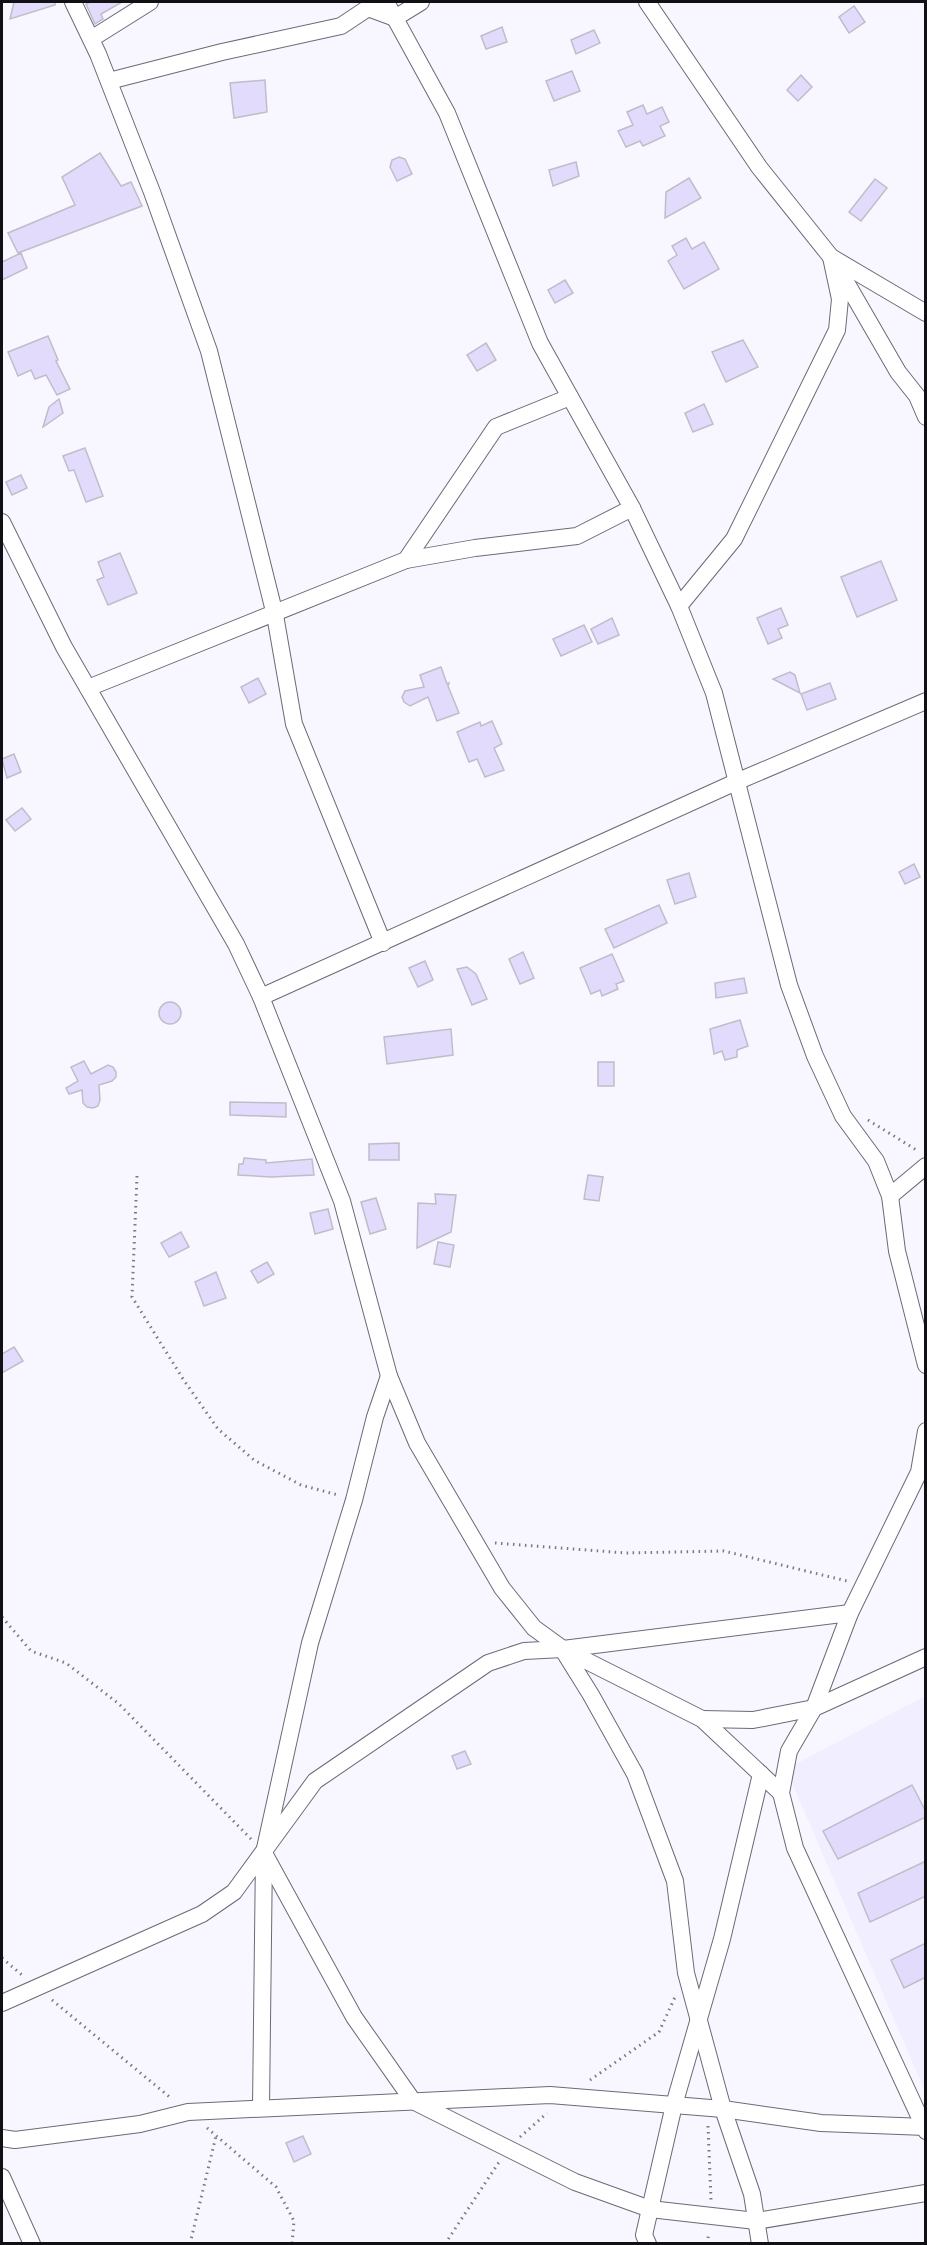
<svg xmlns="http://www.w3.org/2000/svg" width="927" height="2245" font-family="'Zilla Slab',serif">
	<rect width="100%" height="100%" fill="#f8f7ff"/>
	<path fill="#f1eeff" d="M925 1696V2091L786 1769Z"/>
	<g fill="#e2dbfc" stroke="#c0bdca" stroke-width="1.5">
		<path d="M14 2H55V5L10 19Z"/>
		<path d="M90 2H122L101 14 103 19 95 24 86 4Z"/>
		<path d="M854 6 865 22 849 33 839 17Z"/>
		<path d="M502 27 507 42 486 49 481 36Z"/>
		<path d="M594 30 600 43 576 54 571 40Z"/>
		<path d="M572 71 580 91 554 101 546 81Z"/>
		<path d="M801 75 812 87 798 101 787 90Z"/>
		<path d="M265 80 267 112 234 118 230 83Z"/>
		<path d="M643 105 647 114 662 107 669 122 660 126 665 136 643 146 640 141 626 147 618 131 633 125 627 112Z"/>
		<path d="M100 153 121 186 131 182 142 206 18 253 8 233 75 205 62 177Z"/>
		<path d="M399 157 405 159 412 174 397 181 390 167 392 160Z"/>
		<path d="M576 162 579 176 553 186 549 170Z"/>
		<path d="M689 178 701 198 665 218 666 192Z"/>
		<path d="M875 179 887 188 861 221 849 212Z"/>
		<path d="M686 238 692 249 704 242 719 269 684 289 668 261 677 255 672 246Z"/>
		<path d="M21 253 27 268 2 280V262Z"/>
		<path d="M565 280 573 293 555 303 548 290Z"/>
		<path d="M48 336 58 360 56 361 70 389 57 395 46 375 35 379 31 370 18 376 8 352Z"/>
		<path d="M743 340 758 367 726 382 712 352Z"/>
		<path d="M486 343 496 360 477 371 467 355Z"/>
		<path d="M59 399 63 413 43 427 49 407Z"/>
		<path d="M704 404 713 424 693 432 685 413Z"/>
		<path d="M85 448 103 496 86 502 74 470 69 471 63 456Z"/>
		<path d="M21 475 27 488 12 495 6 482Z"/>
		<path d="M120 553 137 593 108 605 97 580 104 577 98 562Z"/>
		<path d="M881 561 897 600 857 617 841 577Z"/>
		<path d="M781 608 788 625 778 629 782 638 768 644 757 618Z"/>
		<path d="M612 618 619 635 598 644 591 629Z"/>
		<path d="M584 625 592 642 561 656 553 639Z"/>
		<path d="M441 667 447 684 449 683 448 686 459 713 437 721 428 697 410 706 404 702 402 697 405 691 424 687 420 675Z"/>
		<path d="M790 672 795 675 800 693 773 679Z"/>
		<path d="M258 678 266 694 249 703 241 687Z"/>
		<path d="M830 683 836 699 807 710 801 694Z"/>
		<path d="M492 721 502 744 494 748 504 770 485 777 477 759 469 762 457 732 480 722 481 726Z"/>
		<path d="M14 754 21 772 7 778 2 759Z"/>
		<path d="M22 808 31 819 15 831 6 820Z"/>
		<path d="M914 864 920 877 905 884 899 872Z"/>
		<path d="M689 873 696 897 675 904 667 880Z"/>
		<path d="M659 905 667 923 614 948 605 929Z"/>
		<path d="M523 952 534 978 520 984 509 959Z"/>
		<path d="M612 954 624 981 616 984 618 989 602 996 600 990 591 994 580 968Z"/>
		<path d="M425 961 433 980 418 987 409 968Z"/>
		<path d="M467 967 476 974 487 999 472 1005 457 969Z"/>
		<path d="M744 978 747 993 716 998 715 983Z"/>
		<circle cx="170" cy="1013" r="11"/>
		<path d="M740 1020 748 1046 737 1050V1057L725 1060 722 1051 714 1054 710 1029Z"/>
		<path d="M451 1029 453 1055 387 1064 384 1037Z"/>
		<path d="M84 1061 91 1074 108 1065 113 1067 116 1072V1077L112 1081 99 1085 100 1100 98 1106 93 1108 87 1107 83 1103 82 1090 69 1094 66 1088 78 1081 71 1067Z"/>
		<rect x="598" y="1062" width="16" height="24"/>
		<path d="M230 1102 286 1103V1117L230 1115Z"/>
		<path d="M399 1143V1160H369V1144Z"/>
		<path d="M244 1158 266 1160V1163L312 1159 314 1175 271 1177 238 1175 239 1164H243Z"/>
		<path d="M588 1175 603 1177 599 1201 584 1199Z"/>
		<path d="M435 1194 456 1195 451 1232 417 1248 418 1203 436 1204Z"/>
		<path d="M376 1198 386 1229 370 1234 361 1202Z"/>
		<path d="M328 1209 333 1229 315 1234 310 1213Z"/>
		<path d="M181 1232 189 1247 169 1257 161 1243Z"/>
		<path d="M438 1242 454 1245 450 1267 434 1264Z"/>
		<path d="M267 1262 274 1274 258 1283 251 1271Z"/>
		<path d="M216 1272 226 1298 204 1306 195 1282Z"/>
		<path d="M14 1347 23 1361 2 1373V1354Z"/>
		<path d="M465 1751 471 1764 457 1769 452 1756Z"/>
		<path d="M912 1785 926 1812V1817L838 1859 823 1831Z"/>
		<path d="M926 1861V1896L870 1922 858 1893Z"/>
		<path d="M926 1943V1977L904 1988 891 1960Z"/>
		<path d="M303 2136 311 2154 294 2162 286 2143Z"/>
	</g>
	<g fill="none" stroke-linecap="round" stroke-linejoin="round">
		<defs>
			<g id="minor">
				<path d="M73 2 98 54 152 192 209 351 275 615 294 724 383 943"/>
				<path d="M386 2 447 113 540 343 632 508 679 606 714 693 789 985 815 1056 843 1116 876 1161 890 1196 897 1251 926 1365"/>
				<path d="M647 2 759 167 831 257 926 313"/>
				<path d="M91 39 150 2"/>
				<path d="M109 81 222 52 341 26 368 8 395 18 421 2"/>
				<path d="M839 270 898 372 917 396 926 417"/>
				<path d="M2 522 64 647 236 944 261 997 342 1201 389 1376 417 1443 502 1588 534 1628 563 1649 702 1719 781 1793"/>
				<path d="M406 560 475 548 577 536 632 508"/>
				<path d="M679 606 734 539 837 330 840 299 831 257"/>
				<path d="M88 688 406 560 496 427 570 397"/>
				<path d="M261 997 736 782 926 701"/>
				<path d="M890 1196 926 1166"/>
				<path d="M563 1650 591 1695 635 1774 675 1881 686 1973 723 2109 752 2194 760 2244"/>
				<path d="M926 1657 814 1708 789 1751 781 1793 795 1848 926 2131"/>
				<path d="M702 1719 753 1720 814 1708 850 1613 919 1472 926 1431"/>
				<path d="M264 1853 354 2017 413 2101 575 2182 650 2209 756 2221 926 2193"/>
				<path d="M2 2003 202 1914 234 1892 315 1781 488 1663 524 1651 563 1649 850 1613"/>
				<path d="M261 2107 264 1853 310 1643 354 1500 375 1417 389 1376"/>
				<path d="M2 2138 15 2140 140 2124 188 2112 550 2095 723 2109 821 2123 926 2127"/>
				<path d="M2 2177 32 2244"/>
				<path d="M648 2244 644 2235 674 2105 722 1939 761 1774"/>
			</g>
		</defs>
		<use href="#minor" stroke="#6c6a75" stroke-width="18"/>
		<g stroke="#7a797f" stroke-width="3" stroke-dasharray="1.5 4.5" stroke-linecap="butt">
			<path d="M868 1120 918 1151"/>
			<path d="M137 1176 132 1297 183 1379 218 1429 254 1460 301 1485 338 1495"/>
			<path d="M495 1543 626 1553 724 1551 847 1581"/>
			<path d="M2 1617 31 1651 66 1663 119 1704 251 1839"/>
			<path d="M2 1958 22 1975"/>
			<path d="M52 2000 172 2099"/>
			<path d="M590 2080 659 2032 675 1997"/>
			<path d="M708 2126 711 2200"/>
			<path d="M207 2128 276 2187 294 2221 292 2244"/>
			<path d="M520 2137 547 2113"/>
			<path d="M190 2244 216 2136"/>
			<path d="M445 2244 499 2162"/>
			<path d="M707 2244 709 2233"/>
		</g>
		<use href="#minor" stroke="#fff" stroke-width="16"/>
	</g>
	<rect width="927" height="2245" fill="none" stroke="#111014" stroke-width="6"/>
</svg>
